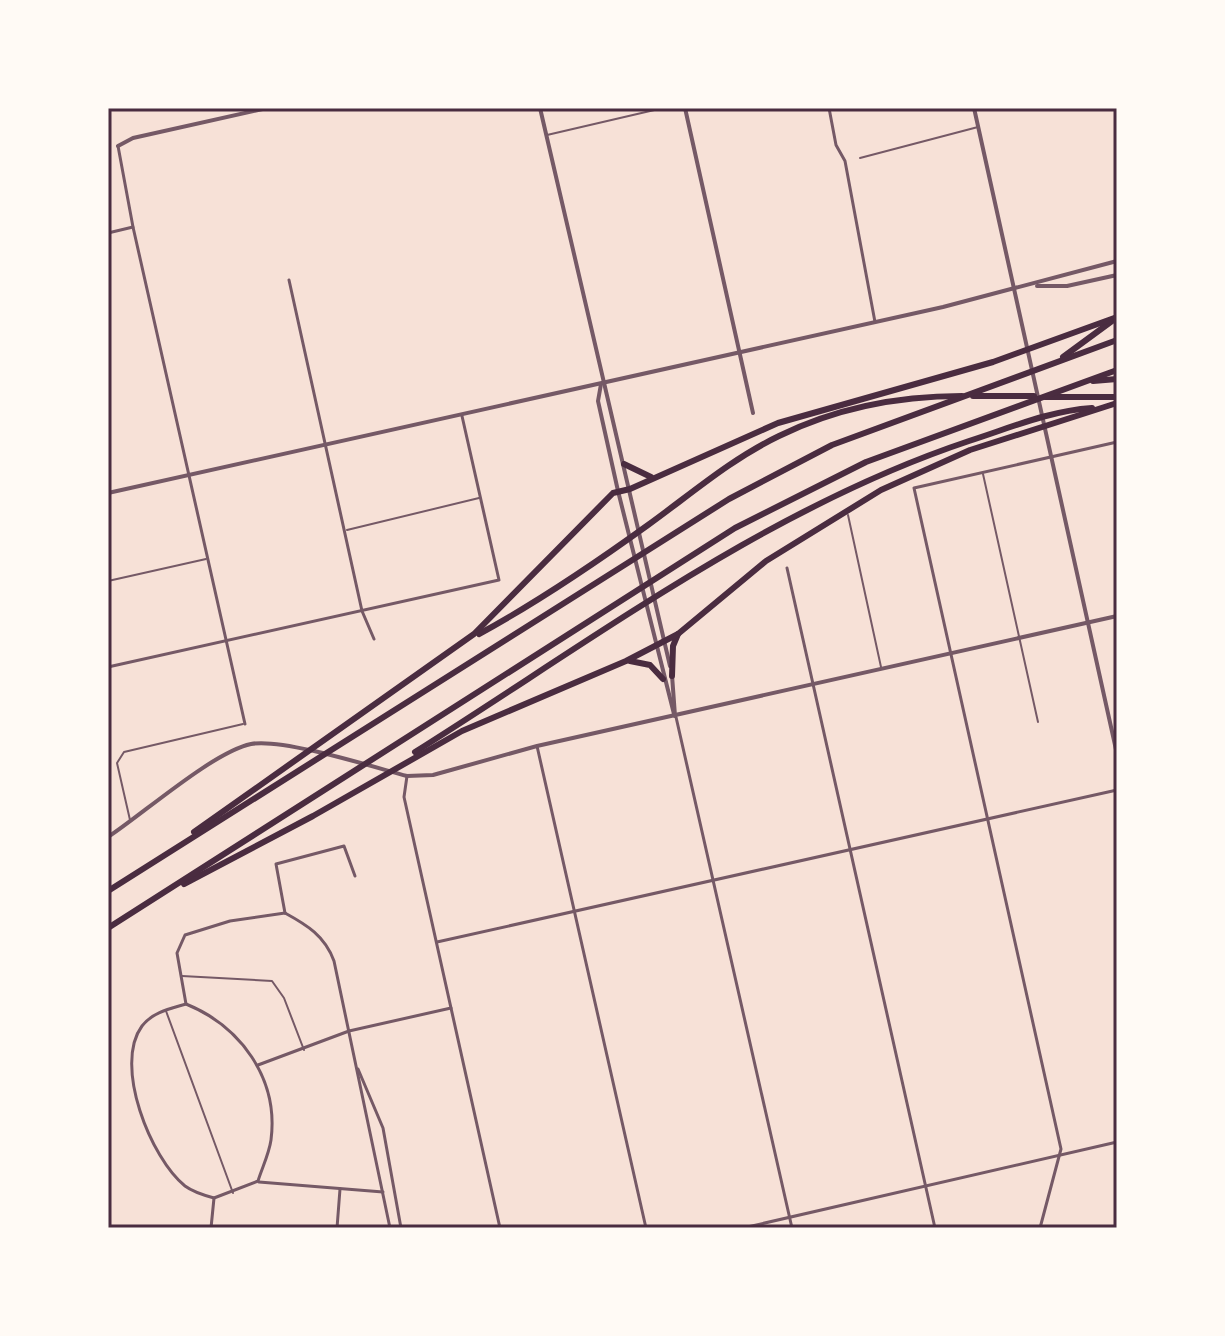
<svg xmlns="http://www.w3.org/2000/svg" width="1225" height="1336" font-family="'Fira Sans Condensed',sans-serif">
	<rect width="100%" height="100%" fill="#f7e1d7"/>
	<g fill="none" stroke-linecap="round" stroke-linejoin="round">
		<g stroke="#755966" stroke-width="2">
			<path d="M547 135 663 108"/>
			<path d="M860 158 978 127"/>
			<path d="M983 474 1038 722"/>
			<path d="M848 515 881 667"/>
			<path d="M347 530 479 498"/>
			<path d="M108 581 206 559"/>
			<path d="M130 820 117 763 124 752 243 724"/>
			<path d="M182 976 272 981 284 998 304 1050"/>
			<path d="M166 1011 233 1193"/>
		</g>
		<g stroke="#755966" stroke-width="3">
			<path d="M829 108 836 145 845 161 875 322"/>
			<path d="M118 146 133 227 245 724"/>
			<path d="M108 233 133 227"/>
			<path d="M289 280 362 611 374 639"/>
			<path d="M787 568 935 1228"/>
			<path d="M108 667 499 580 462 416"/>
			<path d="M676 717 792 1228"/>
			<path d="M537 746 646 1228"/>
			<path d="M407 776 404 797 500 1228"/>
			<path d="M285 913C307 925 325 936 334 961L390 1228"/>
			<path d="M285 913 276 864 344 846 355 876"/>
			<path d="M437 942 1117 790"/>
			<path d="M186 1004C240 1026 279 1078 271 1140 269 1154 262 1168 258 1181L214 1198C203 1195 193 1192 185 1186 151 1159 113 1065 142 1026 153 1012 169 1009 186 1004Z"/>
			<path d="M186 1004 177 953 185 935 230 921 285 913"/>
			<path d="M258 1065 349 1031 451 1008"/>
			<path d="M358 1069 383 1128 401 1228"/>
			<path d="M259 1182 383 1192"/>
			<path d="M211 1228 214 1198"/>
			<path d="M337 1228 340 1189"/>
			<path d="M743 1228 1117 1142"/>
			<path d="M1040 1228 1061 1149 914 488 1117 442"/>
		</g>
		<g stroke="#755966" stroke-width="4">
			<path d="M540 108 670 666"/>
			<path d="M685 108 753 413"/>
			<path d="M974 108 1117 754"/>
			<path d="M118 146 133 138 267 108"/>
			<path d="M1037 286H1067L1117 275"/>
			<path d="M601 384 598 401 618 491 674 714"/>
			<path d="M108 493 943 307 1117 261"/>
			<path d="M672 675 675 716"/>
			<path d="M108 837C143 814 213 752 251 744 283 738 373 767 407 776L433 775 537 746 1117 616"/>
		</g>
		<g stroke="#4a2c40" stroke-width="6">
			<path d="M1063 357 1112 321"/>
			<path d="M1093 381 1117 379"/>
			<path d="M973 396H1034"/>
			<path d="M1045 397H1117"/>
			<path d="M624 464 651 477"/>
			<path d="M479 634C538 602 594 564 648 525 691 494 731 459 779 436 836 408 899 396 962 396"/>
			<path d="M630 661 650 665 663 679"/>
			<path d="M672 676 673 646 678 634"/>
			<path d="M415 752C593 640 768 508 969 441 1010 428 1048 411 1092 408"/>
			<path d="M194 832 474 634 613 493 630 489 778 423 993 362 1117 317"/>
			<path d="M184 884 313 816 462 731 626 661 678 634 766 561 881 490 970 450 1117 403"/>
			<path d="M108 891 729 499 832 445 1117 340"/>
			<path d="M108 928 735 528 866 462 1117 370"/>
		</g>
	</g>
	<rect width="1225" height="1336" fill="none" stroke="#fffaf5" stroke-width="220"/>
	<rect x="110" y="110" width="1005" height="1116" fill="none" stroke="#4a2c40" stroke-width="3"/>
</svg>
